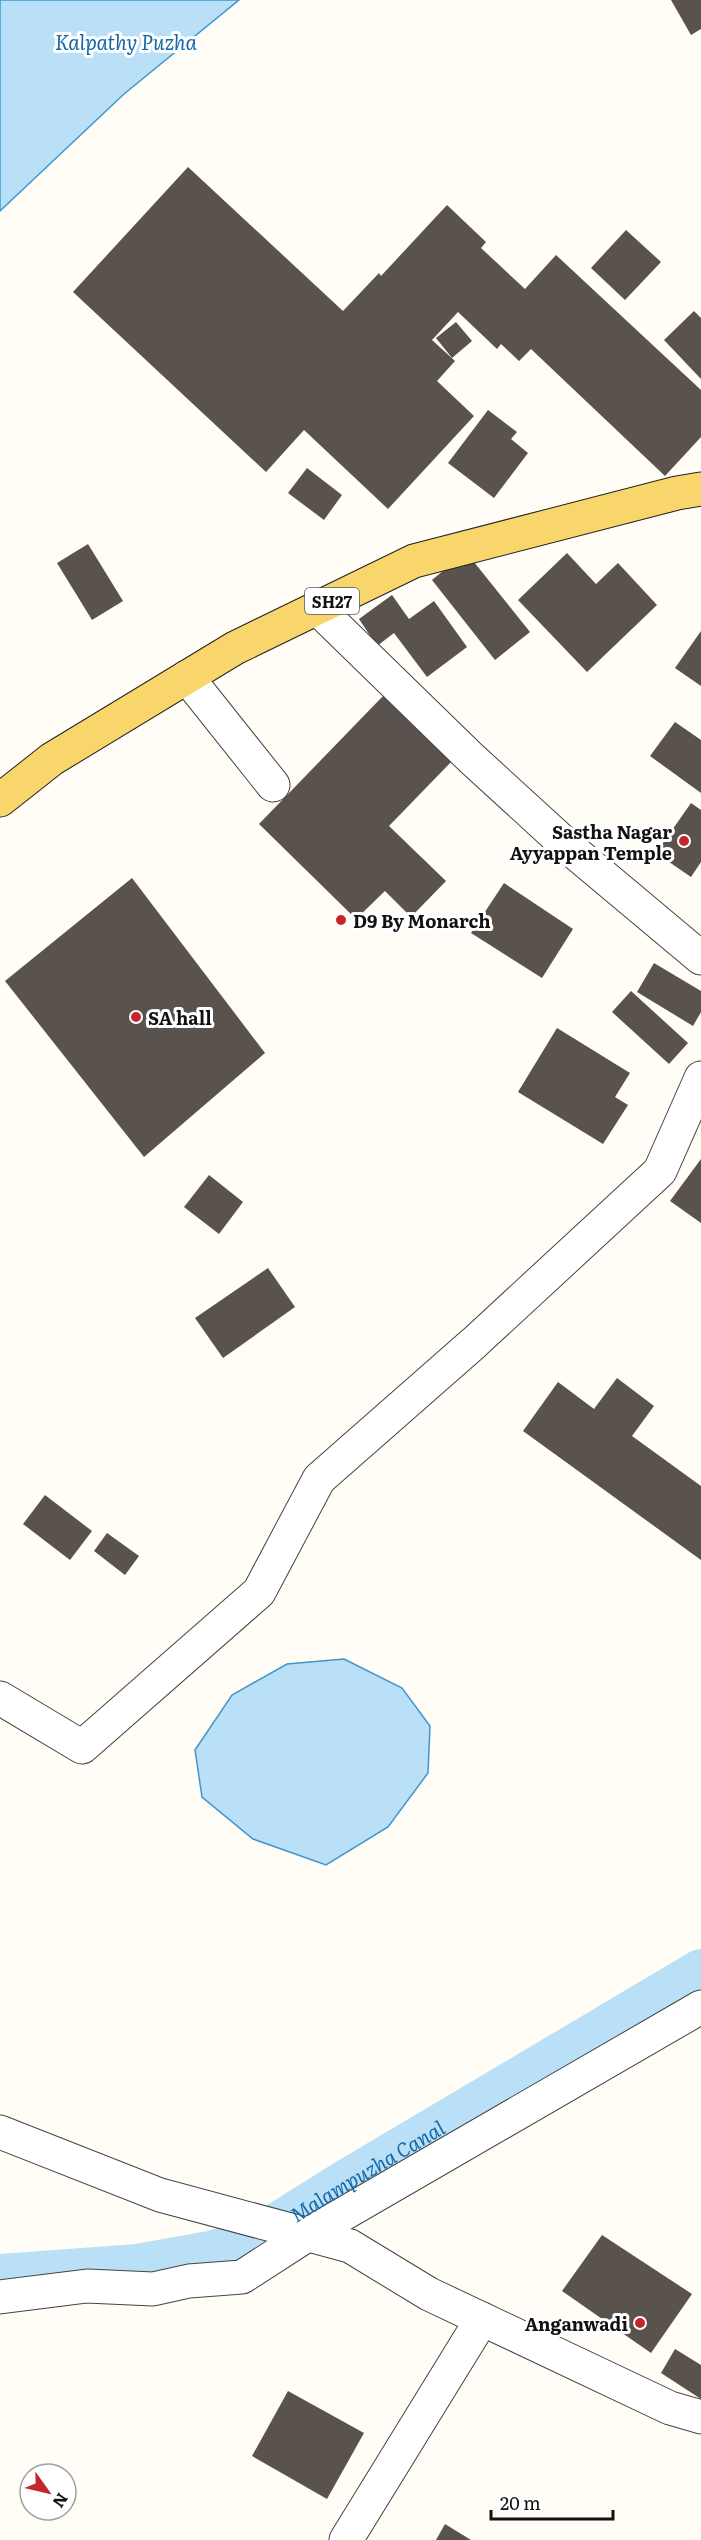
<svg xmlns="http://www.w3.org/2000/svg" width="701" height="2540" font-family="Literata,serif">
	<rect width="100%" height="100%" fill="#fffdf5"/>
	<g fill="#b9e0f7" stroke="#3f96cf" stroke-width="1.5">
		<path d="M0 0H239L124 94 0 211Z"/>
		<path d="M344 1659 402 1688 430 1726 428 1773 388 1827 326 1865 253 1839 202 1797 195 1750 232 1695 287 1664Z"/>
	</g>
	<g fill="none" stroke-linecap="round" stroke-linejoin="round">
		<path stroke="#b9e0f7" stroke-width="44" id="s1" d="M0 2276 138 2266 210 2253 251 2241 347 2181 701 1971"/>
	</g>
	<g fill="#5a524d">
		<path d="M671 0H701V29L691 35Z"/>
		<path d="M188 167 343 311 379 273 381 276 447 205 486 242 481 248 525 289 556 255 701 390V437L665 476 531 349 519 361 501 344 497 349 458 312 432 340 455 361 437 381 474 416 388 509 304 430 266 472 73 292Z"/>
		<path d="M626 230 661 262 625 300 591 268Z"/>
		<path d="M694 311 701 318V379L664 340Z"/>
		<path d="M456 322 472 341 452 358 436 338Z"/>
		<path d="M488 410 517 432 511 439 528 453 494 498 448 463Z"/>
		<path d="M307 468 342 495 324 520 288 493Z"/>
		<path d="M88 544 123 601 92 620 57 563Z"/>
		<path d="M466 552 530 632 495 660 432 580Z"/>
		<path d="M567 553 596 584 618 563 657 605 587 672 518 600Z"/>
		<path d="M392 595 409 619 434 601 467 647 427 677 394 633 377 646 359 619Z"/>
		<path d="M701 631V686L675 668Z"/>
		<path d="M384 695 452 761 389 826 446 881 411 917 385 891 356 919 259 824Z"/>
		<path d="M675 722 701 740V793L650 756Z"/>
		<path d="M691 803 701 810V862L691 877 656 853Z"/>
		<path d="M132 878 265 1053 144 1157 5 981Z"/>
		<path d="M504 883 573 929 542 978 471 933Z"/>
		<path d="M654 963 701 991V1012L693 1026 637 992Z"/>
		<path d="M631 991 688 1043 669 1064 612 1012Z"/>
		<path d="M557 1028 630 1073 615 1097 628 1105 603 1144 518 1092Z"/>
		<path d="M701 1159V1223L670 1201Z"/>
		<path d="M209 1175 243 1202 219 1234 184 1207Z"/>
		<path d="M268 1268 295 1307 223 1358 195 1318Z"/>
		<path d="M617 1378 654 1406 632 1436 701 1486V1560L523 1431 558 1382 594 1409Z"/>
		<path d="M45 1495 92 1531 70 1560 23 1524Z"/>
		<path d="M107 1533 139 1556 125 1575 94 1551Z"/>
		<path d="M602 2235 692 2294 651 2353 562 2291Z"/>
		<path d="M675 2349 701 2365V2399L661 2373Z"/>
		<path d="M288 2391 364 2433 327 2499 252 2456Z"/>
		<path d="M445 2524 471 2540H436Z"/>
	</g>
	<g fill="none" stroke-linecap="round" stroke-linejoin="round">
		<defs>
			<g id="minor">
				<path d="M317 608 471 758 566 845 701 958"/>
				<path d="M187 677 273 785"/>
				<path d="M0 1698 82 1747 259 1592 319 1479 475 1342 660 1171 701 1078"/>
				<path d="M0 2132 160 2195 350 2246 429 2294 670 2408 701 2417"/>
				<path d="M0 2297 87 2286 153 2289 189 2281 242 2277 307 2235 701 2007"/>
				<path d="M346 2540 482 2319"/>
			</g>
			<path id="primary" d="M0 800 52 759 235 648 414 561 677 493 701 489"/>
		</defs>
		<use href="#minor" stroke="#444" stroke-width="35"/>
		<use href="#primary" stroke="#222" stroke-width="35"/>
		<use href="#minor" stroke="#fff" stroke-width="33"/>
		<use href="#primary" stroke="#f9d66b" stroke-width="33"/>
	</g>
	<g fill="#c4262e" stroke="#fff" stroke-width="2">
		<circle cx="684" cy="841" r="6"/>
		<circle cx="341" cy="920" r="6"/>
		<circle cx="136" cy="1017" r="6"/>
		<circle cx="640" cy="2323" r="6"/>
	</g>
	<g text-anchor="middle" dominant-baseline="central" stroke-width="6" stroke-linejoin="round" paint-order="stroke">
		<rect fill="#fff" stroke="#585858" stroke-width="1.5" x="305" y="588" width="54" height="26" rx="4.5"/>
		<g font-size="16" font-weight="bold" fill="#111">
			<text x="332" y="601">SH27</text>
		</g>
		<g font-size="18" font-weight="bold" fill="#111" stroke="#fff" text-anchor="end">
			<text x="672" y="831">Sastha Nagar<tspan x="672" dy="21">Ayyappan Temple</tspan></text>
			<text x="353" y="920" text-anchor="start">D9 By Monarch</text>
			<text x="148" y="1017" text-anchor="start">SA hall</text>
			<text x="628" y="2323">Anganwadi</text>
		</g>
		<g font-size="20" font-style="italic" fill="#1768a6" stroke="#fff">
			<text x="126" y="41">Kalpathy Puzha</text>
			<text stroke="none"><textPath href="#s1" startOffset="390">Malampuzha Canal</textPath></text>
		</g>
	</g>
	<g transform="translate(48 2492) rotate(124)"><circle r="28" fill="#ffffff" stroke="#a0a0a0" stroke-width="1.5"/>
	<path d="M0-4.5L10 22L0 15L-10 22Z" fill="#c4262e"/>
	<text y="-9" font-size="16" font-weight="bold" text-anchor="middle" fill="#111111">N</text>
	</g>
	<path d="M491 2510v9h122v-9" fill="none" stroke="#111111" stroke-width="3"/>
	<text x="500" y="2510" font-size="18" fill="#111111" stroke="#ffffff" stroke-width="4.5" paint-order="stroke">20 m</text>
</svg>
